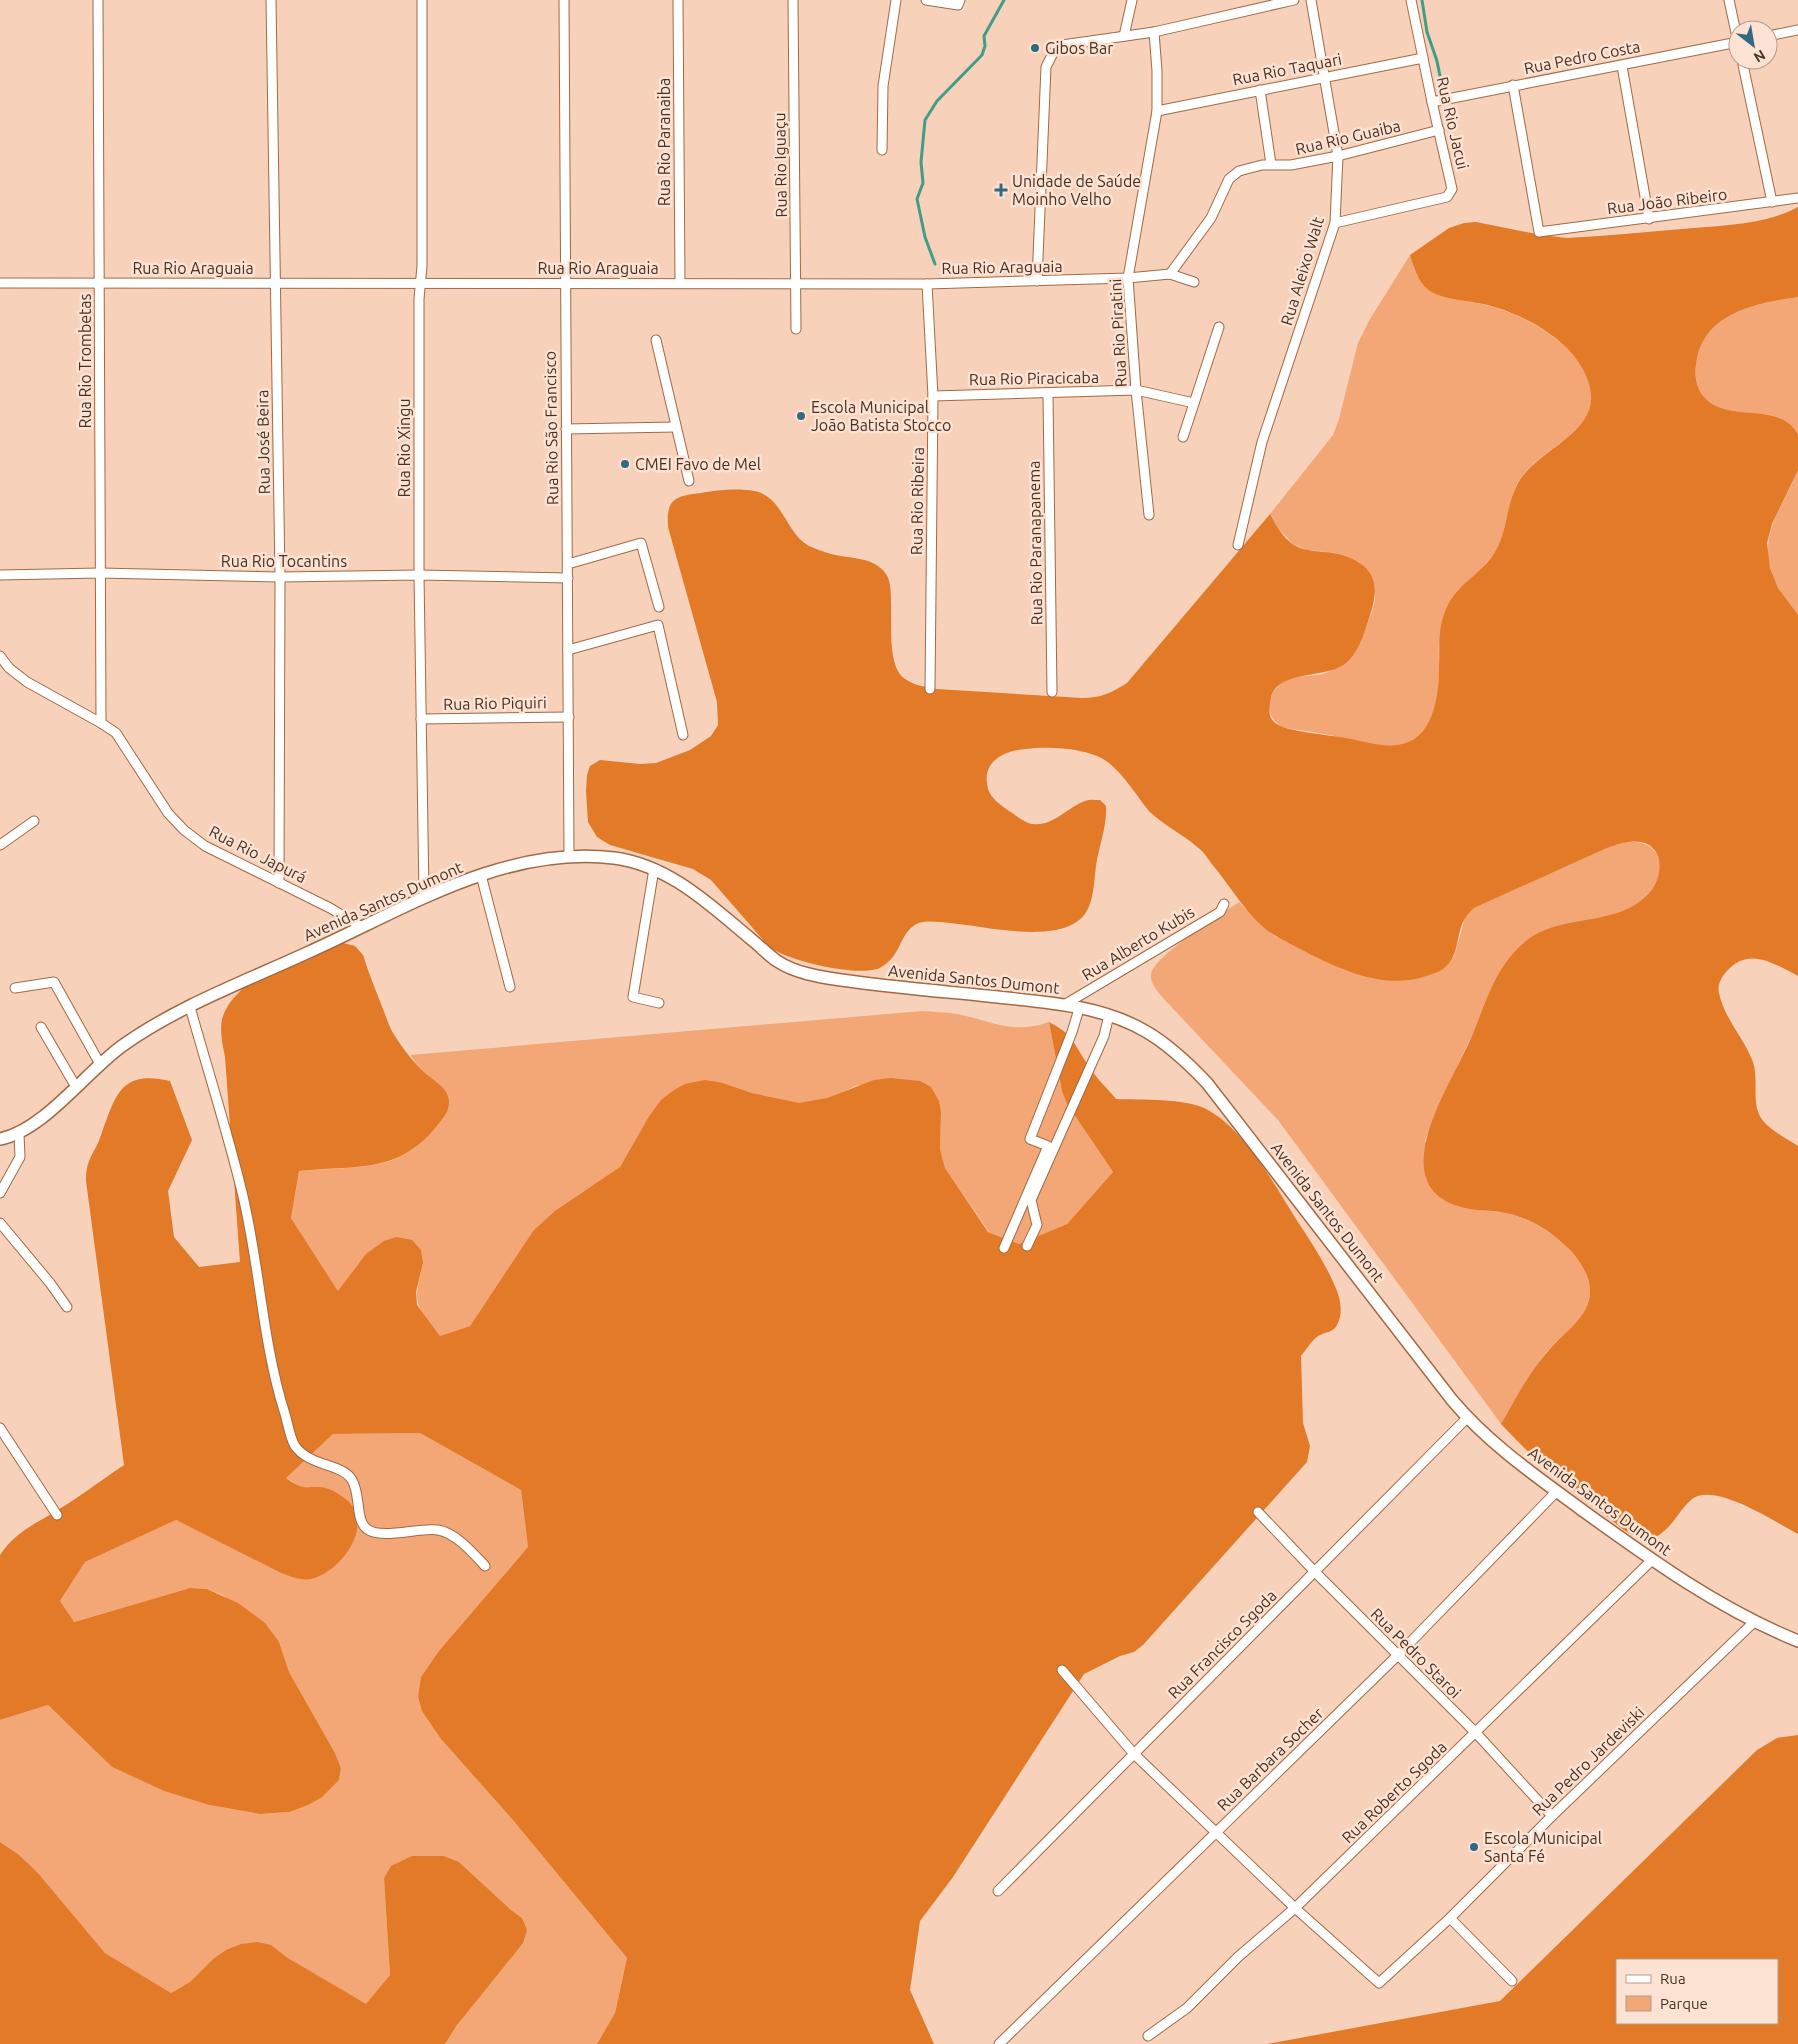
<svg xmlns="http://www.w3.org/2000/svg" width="1798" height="2044" font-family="Ubuntu,sans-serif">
	<rect width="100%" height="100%" fill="#f8d1ba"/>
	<g fill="#f3a776">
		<path d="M1410 255C1413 266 1417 279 1425 287 1440 300 1466 300 1485 305 1525 314 1582 345 1591 389 1600 436 1527 451 1514 491 1507 511 1506 532 1496 551 1493 557 1487 561 1484 567 1473 582 1465 599 1456 614 1451 623 1444 632 1440 642 1437 649 1440 661 1439 669 1439 695 1436 728 1409 742 1389 752 1347 738 1324 734 1310 731 1296 730 1282 727 1264 715 1265 696 1282 683 1298 672 1318 679 1330 671 1338 667 1352 656 1356 648 1362 639 1375 608 1375 598 1375 589 1364 571 1360 562L1335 553 1307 550 1293 544 1279 529 1270 514 1333 435 1339 419 1358 343 1370 319Z"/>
		<path d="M1798 297V434C1778 400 1730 424 1705 398 1697 390 1694 376 1696 365 1701 314 1755 303 1798 297Z"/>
		<path d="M1798 469V615C1788 606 1779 591 1774 579 1756 534 1783 509 1798 469Z"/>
		<path d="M1624 842C1631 842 1640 841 1647 845 1665 855 1662 878 1650 892 1638 905 1622 912 1606 917L1478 1022 1434 1116 1425 1141 1470 1209C1488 1211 1506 1211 1522 1218 1552 1229 1601 1267 1588 1304 1581 1324 1558 1337 1546 1353 1529 1376 1515 1400 1501 1424L1278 1120 1163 998C1158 992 1150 983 1151 975 1153 956 1222 914 1239 902L1262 926 1276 937 1347 971 1375 979 1393 980 1454 957 1465 918 1474 908 1607 848Z"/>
		<path d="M922 1011C934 1012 946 1012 957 1014 993 1021 1011 1035 1049 1022L1062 1091 1067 1104 1113 1172 1067 1224 1019 1244 989 1232 945 1168 940 1149 941 1113 858 1085C840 1093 819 1104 798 1103 777 1102 743 1090 723 1083L648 1118 620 1167 533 1231 470 1326 440 1336C414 1301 413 1306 423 1263L396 1237C366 1247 357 1269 338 1291L291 1218 299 1171C355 1165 398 1176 438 1125 445 1116 453 1105 447 1094 442 1084 429 1079 422 1070 418 1066 414 1060 410 1055Z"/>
		<path d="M420 1433 521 1490 528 1547 438 1652 421 1677 418 1696 441 1739 512 1819 627 1958 615 2013 597 2044H445L522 1918 511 1910 459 1862 444 1856H412L384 1877 390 1975 366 2005 288 1958 271 1945 213 1959 190 1982 171 1993 105 1953 38 1873 18 1854 0 1842V1720L48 1705 112 1767 164 1791 209 1805 261 1814 289 1812 339 1780 341 1768 335 1753 289 1672 279 1642 223 1595 207 1589 190 1588 73 1622 60 1601 85 1562 176 1520 281 1573C316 1585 328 1573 350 1547L327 1488 302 1487 286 1478 333 1434Z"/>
	</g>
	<g fill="#e27a27" fill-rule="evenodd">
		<path d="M1798 207V297C1755 303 1701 314 1696 365 1694 376 1697 390 1705 398 1730 424 1778 400 1798 434V470L1772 524 1767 543 1770 568 1778 588 1798 615V976C1773 963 1748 946 1726 972 1721 978 1717 985 1719 993 1724 1018 1744 1038 1753 1062 1759 1080 1751 1102 1761 1118 1769 1130 1786 1138 1798 1146V1534C1775 1522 1715 1482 1692 1499 1681 1508 1675 1522 1664 1531 1660 1535 1655 1537 1651 1540L1638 1538 1624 1530 1541 1465 1501 1424C1510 1409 1518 1393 1528 1378 1534 1369 1541 1359 1549 1350 1563 1333 1591 1316 1590 1291 1590 1275 1579 1259 1569 1249 1550 1230 1527 1216 1500 1212 1490 1210 1480 1211 1470 1209 1383 1194 1441 1100 1463 1055 1484 1015 1490 970 1526 941 1562 912 1617 929 1650 892 1663 877 1665 847 1641 842 1629 840 1618 844 1607 848L1474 908C1471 911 1468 914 1466 917 1454 934 1462 954 1443 969 1439 972 1434 973 1429 975 1387 991 1343 971 1306 952 1291 944 1276 938 1263 927 1242 908 1229 884 1211 863 1207 857 1202 850 1196 846 1181 833 1163 825 1149 811 1136 795 1125 776 1109 763 1091 748 1048 746 1026 749 1002 751 981 762 988 789 991 799 1001 805 1009 811 1016 815 1024 823 1033 824 1052 827 1068 807 1085 801 1090 799 1095 800 1100 800L1106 806C1107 827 1099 845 1096 866 1094 881 1094 901 1085 914 1061 946 985 926 950 923 940 922 929 920 919 923 902 929 901 951 889 961 886 964 881 968 877 969 853 976 791 961 770 948L711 880 693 869 610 845 597 837 588 822 586 791 587 775 590 766 600 760 640 764 656 763 690 750 711 736 718 725 717 702 668 527C666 499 675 496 701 493 717 490 746 487 761 493 784 503 788 535 809 546 816 549 824 552 831 554 849 559 874 556 886 574 891 581 891 595 891 604 892 623 887 667 905 679 915 686 927 687 937 689L1082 698C1101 698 1111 693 1127 683L1270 514C1276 525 1283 538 1294 545 1306 552 1320 551 1333 553 1368 560 1382 577 1371 612 1366 628 1359 653 1346 663 1326 680 1274 668 1270 702 1269 711 1268 716 1275 723 1286 732 1330 735 1346 738 1362 741 1381 747 1397 745 1433 741 1439 697 1439 668 1440 647 1437 627 1447 607 1457 584 1483 573 1495 552 1507 532 1506 508 1516 487 1532 450 1601 434 1590 388 1581 344 1524 313 1483 304 1465 300 1437 300 1424 286 1417 278 1413 265 1410 255L1449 228 1464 223 1476 222 1541 235 1567 238C1605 236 1643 232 1682 229 1721 225 1763 226 1798 207Z"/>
		<path d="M343 943 355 946 363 955C369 974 376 991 383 1009 386 1017 389 1026 393 1033 401 1046 413 1062 424 1072 431 1079 445 1086 448 1096 452 1108 444 1117 437 1126 398 1175 354 1165 299 1171L291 1218 338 1291 366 1254 384 1241 396 1237 412 1240 421 1250 423 1263 416 1292 417 1305 440 1336 470 1326 533 1231 555 1211 620 1167 648 1118 661 1100 674 1090 685 1084 705 1080 723 1083 752 1093 799 1103 827 1098 874 1080 891 1078 920 1081 931 1087 939 1101 941 1113 940 1149 945 1168 988 1232 1019 1244 1067 1224 1113 1172 1067 1104 1062 1091 1049 1022C1074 1035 1073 1043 1088 1065 1095 1077 1107 1088 1116 1099 1141 1100 1185 1098 1206 1109 1245 1129 1275 1186 1298 1222 1311 1242 1325 1263 1334 1284 1340 1296 1344 1313 1337 1325 1334 1332 1325 1332 1318 1336 1312 1340 1306 1350 1301 1356L1303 1423 1310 1446 1307 1462 1143 1645 1134 1652 1120 1656 1084 1674 953 1877 920 1921 910 1990 934 2044H597L615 2013 627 1958 512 1819 441 1739 422 1711 418 1696 421 1677 438 1652 528 1547 521 1490 420 1433 333 1434 286 1478C290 1481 297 1485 303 1487 310 1488 319 1486 326 1488 333 1490 344 1497 349 1502 374 1528 339 1573 311 1579 301 1581 290 1576 281 1573L176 1520 85 1562 60 1601 74 1622 190 1588 207 1589 238 1603 265 1623 279 1642 289 1672 335 1753 341 1768 339 1780 322 1797 308 1805 289 1812 260 1814 209 1805 164 1791 112 1767 48 1705 0 1720V1555C15 1533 31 1526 53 1513 78 1498 100 1481 124 1465L86 1181C86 1159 93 1156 100 1138 115 1097 119 1069 170 1081L192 1140 168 1191 174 1237 199 1267 240 1262 225 1057C222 1042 218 1025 225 1011 243 976 305 947 343 943Z"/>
		<path d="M1798 1735V2044H1267L1500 2001 1757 1750 1777 1738ZM1617 1960H1777V2023H1617Z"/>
		<path d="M0 1842 18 1854 38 1873 105 1953 171 1993 190 1982 213 1959 226 1950 241 1944 257 1942 271 1945 288 1958 366 2004 390 1975 384 1878 391 1866 412 1856H444L459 1862 511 1910 522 1918 527 1930 523 1943 457 2025 445 2044H0Z"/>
	</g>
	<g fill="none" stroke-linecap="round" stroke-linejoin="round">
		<g stroke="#439d86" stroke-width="3">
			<path d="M1422 0 1427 32 1437 61 1441 81"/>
			<path d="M935 264 925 237 917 199 923 183 921 162 925 120 937 101 982 55 985 46 984 36 1004 0"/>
		</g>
		<defs>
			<g id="street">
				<path d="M98 0 101 723"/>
				<path d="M271 0 280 577 279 883"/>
				<path d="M422 0V266L419 299V575L424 897"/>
				<path d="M564 0 569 857"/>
				<path d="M678 0 680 283"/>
				<path d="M793 0 796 329"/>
				<path d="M926 0 958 5 960 0"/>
				<path d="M1729 0 1738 42"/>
				<path d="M1124 36 1132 0"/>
				<path d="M1768 36 1798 30"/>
				<path d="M1742 60 1772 202"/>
				<path d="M1622 66 1649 219"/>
				<path d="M1513 85 1539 232 1798 198"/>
				<path d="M1260 90 1271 164"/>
				<path d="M1432 102 1738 42"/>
				<path d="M1157 111 1423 58"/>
				<path d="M882 150 883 86 896 0"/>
				<path d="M1335 223 1447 197 1452 189 1432 102 1411 0"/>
				<path d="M1170 274 1211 218 1229 179 1239 171 1262 165H1291L1338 156 1439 130"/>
				<path d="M1037 281 1046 67 1053 53 1062 45 1154 32 1294 0"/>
				<path d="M0 283 927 284 1128 278 1170 274 1194 282"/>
				<path d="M927 284 933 396 930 689"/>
				<path d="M656 340 689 481"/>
				<path d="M1048 394 1052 692"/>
				<path d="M933 396 1136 390 1194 403"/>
				<path d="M566 429 675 427"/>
				<path d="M1183 437 1219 327"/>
				<path d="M1149 515 1136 390 1128 278 1157 111V71L1154 32"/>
				<path d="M1238 545 1262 442 1335 223 1338 156 1311 0"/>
				<path d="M568 564 641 543 659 607"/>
				<path d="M0 575 100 573 280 577 419 575 568 578"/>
				<path d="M568 650 658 625 683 735"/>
				<path d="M0 656 9 668 27 682 101 723 116 733 168 813 184 830 205 846 330 908 362 927"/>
				<path d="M421 719 569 717"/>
				<path d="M0 845 34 821"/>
				<path d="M654 869 633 997 659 1003"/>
				<path d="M481 875 510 987"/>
				<path d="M15 988 54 982 100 1064"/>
				<path d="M1064 1005 1220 912 1224 904"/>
				<path d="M190 1007C207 1068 227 1130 242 1192 260 1265 262 1342 285 1414 288 1424 290 1438 295 1446 310 1467 342 1463 352 1480 361 1495 355 1520 367 1529 381 1540 420 1527 438 1530 456 1533 473 1553 485 1566"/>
				<path d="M41 1027 76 1087"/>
				<path d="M0 1193 20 1157 19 1134"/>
				<path d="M0 1223 50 1283 67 1307"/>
				<path d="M1027 1246 1037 1225 1031 1200 1104 1036 1109 1015"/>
				<path d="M1004 1248 1048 1146 1030 1139 1072 1032 1079 1009"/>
				<path d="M0 1428 57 1515"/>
				<path d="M1258 1512 1315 1572 1476 1733 1552 1816"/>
				<path d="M1062 1670 1134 1754 1295 1908 1379 1983 1450 1918 1552 1816 1754 1622"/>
				<path d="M998 1891 1467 1418"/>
				<path d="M1450 1918 1512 1981"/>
				<path d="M1148 2036 1187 2008 1238 1957 1295 1908 1652 1560"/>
				<path d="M999 2044 1398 1655 1557 1491"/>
			</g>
			<path id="secondary" d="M0 1139C43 1131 86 1072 122 1046 178 1006 246 981 309 952 405 909 504 845 614 858 669 865 710 905 751 939 760 946 768 955 777 961 795 973 820 977 841 980 890 987 939 991 988 996 1040 1002 1099 1004 1145 1031 1168 1044 1189 1064 1207 1083L1452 1400C1489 1444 1536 1476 1582 1510 1650 1559 1719 1609 1798 1641"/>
		</defs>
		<use href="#street" stroke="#a26944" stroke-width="11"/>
		<use href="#secondary" stroke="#a26944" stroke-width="14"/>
		<use href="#street" stroke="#fff" stroke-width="9"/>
		<use href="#secondary" stroke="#fff" stroke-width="11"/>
	</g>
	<g fill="#326883" stroke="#fce2d2" stroke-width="2">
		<circle cx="1035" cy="48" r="5"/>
		<path d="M998.5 182.5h5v5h5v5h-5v5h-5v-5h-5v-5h5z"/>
		<circle cx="801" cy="416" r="5"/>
		<circle cx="625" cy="464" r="5"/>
		<circle cx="1474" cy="1847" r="5"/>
	</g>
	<g text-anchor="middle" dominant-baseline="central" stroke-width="5" stroke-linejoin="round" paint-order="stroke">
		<g font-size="16" fill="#493020" stroke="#fce2d2" text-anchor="start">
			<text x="1045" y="48">Gibos Bar</text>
			<text x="1012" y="181">Unidade de Saúde<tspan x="1012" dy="18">Moinho Velho</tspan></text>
			<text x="811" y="407">Escola Municipal<tspan x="811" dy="18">João Batista Stocco</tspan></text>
			<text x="635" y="464">CMEI Favo de Mel</text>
			<text x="1484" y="1838">Escola Municipal<tspan x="1484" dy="18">Santa Fé</tspan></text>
		</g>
		<g font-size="16" fill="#493020" stroke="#fce2d2">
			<text transform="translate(1582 57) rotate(-11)">Rua Pedro Costa</text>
			<text transform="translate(1287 69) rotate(-11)">Rua Rio Taquari</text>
			<text transform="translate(1453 123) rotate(77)">Rua Rio Jacui</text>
			<text transform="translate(1348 137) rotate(-13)">Rua Rio Guaiba</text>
			<text transform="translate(664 142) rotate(-90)">Rua Rio Paranaiba</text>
			<text transform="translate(780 165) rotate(-91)">Rua Rio Iguaçu</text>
			<text transform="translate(1667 201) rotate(-7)">Rua João Ribeiro</text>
			<text transform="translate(1002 267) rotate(-1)">Rua Rio Araguaia</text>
			<text x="193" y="268">Rua Rio Araguaia</text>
			<text x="598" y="268">Rua Rio Araguaia</text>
			<text transform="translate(1302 271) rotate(-73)">Rua Aleixo Walt</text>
			<text transform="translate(1118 333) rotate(-93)">Rua Rio Piratini</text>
			<text transform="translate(85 361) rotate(-90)">Rua Rio Trombetas</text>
			<text transform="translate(1034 378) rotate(-1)">Rua Rio Piracicaba</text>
			<text transform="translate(551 428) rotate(-91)">Rua Rio São Francisco</text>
			<text transform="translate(263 442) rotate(-91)">Rua José Beira</text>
			<text transform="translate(404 448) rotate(-90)">Rua Rio Xingu</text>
			<text transform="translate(917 501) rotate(-89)">Rua Rio Ribeira</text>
			<text transform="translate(1035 543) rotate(-91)">Rua Rio Paranapanema</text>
			<text x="284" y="561">Rua Rio Tocantins</text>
			<text transform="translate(495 703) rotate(-1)">Rua Rio Piquiri</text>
			<text transform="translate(258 854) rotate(27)">Rua Rio Japurá</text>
			<text transform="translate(383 901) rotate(-24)">Avenida Santos Dumont</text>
			<text transform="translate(1138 943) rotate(-31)">Rua Alberto Kubis</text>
			<text transform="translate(974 979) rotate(6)">Avenida Santos Dumont</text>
			<text transform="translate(1328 1212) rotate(52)">Avenida Santos Dumont</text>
			<text transform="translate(1600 1501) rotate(36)">Avenida Santos Dumont</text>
			<text transform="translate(1222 1644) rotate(-45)">Rua Francisco Sgoda</text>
			<text transform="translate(1416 1653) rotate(45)">Rua Pedro Staroi</text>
			<text transform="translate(1270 1759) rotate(-44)">Rua Barbara Socher</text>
			<text transform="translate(1588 1761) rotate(-44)">Rua Pedro Jardeviski</text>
			<text transform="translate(1394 1792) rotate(-44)">Rua Roberto Sgoda</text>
		</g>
	</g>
	<rect x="1616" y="1959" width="162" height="65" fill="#fce2d2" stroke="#b49b8b"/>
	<rect x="1626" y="1975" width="25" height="8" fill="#ffffff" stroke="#b49b8b"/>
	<text x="1660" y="1984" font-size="15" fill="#493020">Rua</text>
	<rect x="1626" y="1996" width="25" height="15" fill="#f3a776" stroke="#b49b8b"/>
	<text x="1660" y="2009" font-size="15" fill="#493020">Parque</text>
	<g transform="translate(1753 45) rotate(149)"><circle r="24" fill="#fce2d2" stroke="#b49b8b"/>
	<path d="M0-4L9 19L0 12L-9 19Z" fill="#326883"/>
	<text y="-8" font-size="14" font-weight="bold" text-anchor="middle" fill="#493020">N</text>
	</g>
</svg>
